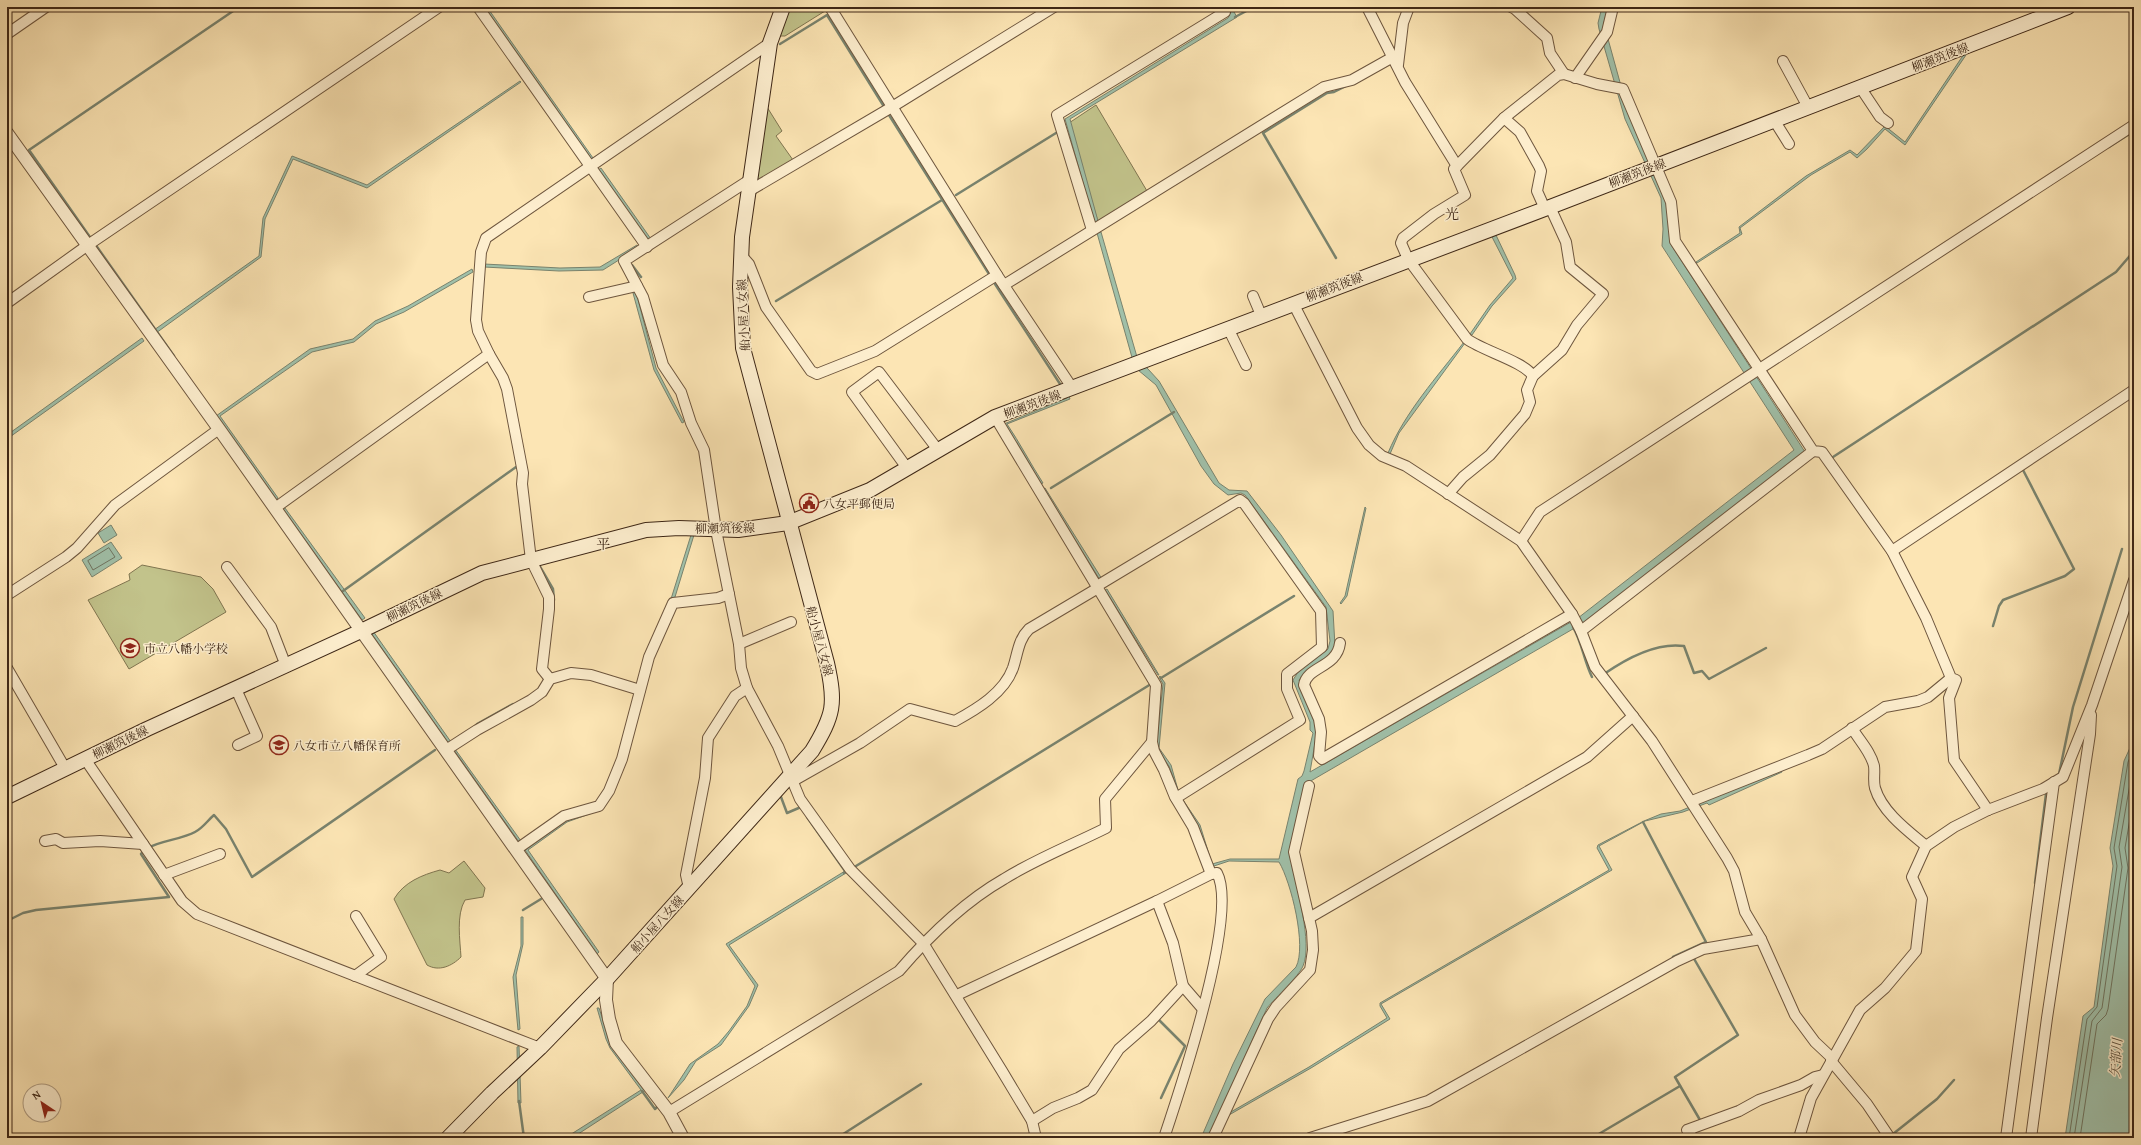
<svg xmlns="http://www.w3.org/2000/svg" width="2141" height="1145" font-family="'Gentium Book Plus','Noto Serif JP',serif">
	<rect width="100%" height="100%" fill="#fce5b4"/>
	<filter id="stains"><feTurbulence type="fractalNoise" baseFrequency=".005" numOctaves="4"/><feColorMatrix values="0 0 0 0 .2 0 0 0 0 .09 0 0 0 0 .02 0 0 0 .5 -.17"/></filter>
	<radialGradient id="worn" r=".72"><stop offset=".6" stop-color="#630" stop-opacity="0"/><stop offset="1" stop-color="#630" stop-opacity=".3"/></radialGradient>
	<g fill="#c2c38b" stroke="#807550">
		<path d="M786 7H823L825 11 785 36H778Z"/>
		<path d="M1096 105 1147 191 1098 222 1069 123Z"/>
		<path d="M767 107 782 131 776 136 793 160 755 184Z"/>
		<path d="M142 565 201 577 213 589 226 612 129 669 88 600 130 580 129 574Z"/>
		<path d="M464 861 485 888 483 897 465 900C456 915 460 940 461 957 452 966 439 972 427 965L394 899C404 882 422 875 440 870L449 873Z"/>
	</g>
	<g fill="#a0c0a9" stroke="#79836e">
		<path d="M483 7H487L593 158 591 159Z"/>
		<path d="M1226 7H1231L1237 17 1070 119 1098 221 1094 222 1065 119 1228 18 1230 13Z"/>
		<path d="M1602 7H1608L1604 22 1605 28 1629 115 1665 194 1669 216 1670 243 1805 452 1585 622 1309 782 1291 849V860C1296 886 1313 943 1303 966 1299 976 1276 997 1267 1008L1208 1138H1201L1233 1064 1265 999 1296 967C1307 946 1291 882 1279 862L1229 861 1211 867 1199 828 1183 800 1200 825 1212 864 1230 859H1279L1298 779 1302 776 1304 771 1313 733 1310 730V722L1293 680 1298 672 1328 649 1330 641 1326 607 1245 495 1241 493 1228 495 1214 484 1201 466 1156 385 1138 370 1133 361 1097 233 1101 232 1137 357 1159 381 1219 483 1229 490 1247 491 1281 535 1333 611 1335 646 1328 659 1299 680 1316 725V737L1310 772 1578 618 1794 450 1662 246 1663 229 1661 198 1625 119 1599 29 1598 23Z"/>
		<path d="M1964 54 1966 55 1905 145 1885 129 1867 149 1857 158 1850 152 1811 175 1740 228 1742 234 1697 263 1696 262 1740 233 1739 227 1806 176 1850 150 1857 155 1885 126 1905 142Z"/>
		<path d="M520 81 521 82 367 188 293 159 265 219 261 257 156 333 154 330 259 256 263 218 292 156 367 185Z"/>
		<path d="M601 168 651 239 647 241 598 170Z"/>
		<path d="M1495 233 1515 275 1516 279 1492 306 1472 335 1470 334 1490 305 1513 278 1491 235Z"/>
		<path d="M637 245 638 248 603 270 559 271 484 267V264L560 268 600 267Z"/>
		<path d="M472 269 473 272 404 312 376 324 354 342 312 352 220 416 278 498 276 500 216 416 310 349 353 339 375 321 408 306Z"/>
		<path d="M636 292 656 368 684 422 682 423 654 370 633 293Z"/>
		<path d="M142 338 144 341 7 439V435Z"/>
		<path d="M1464 342 1465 343 1399 433 1390 454 1388 453C1405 412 1437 377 1464 342Z"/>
		<path d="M1069 396 1070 399 1007 424C1020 443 1030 463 1043 483L1041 484 1004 424 1067 398Z"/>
		<path d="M1045 488 1102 579 1100 580 1043 489Z"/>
		<path d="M1365 507 1366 508 1347 596 1341 604 1340 603 1345 596Z"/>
		<path d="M285 508 365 618 362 620 283 509Z"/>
		<path d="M111 525 117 535 104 543 98 533Z"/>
		<path d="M691 535H694L675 597 671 599Z"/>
		<path d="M111 542 122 558 92 577 82 560Z"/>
		<path d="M1107 589 1159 675H1158L1105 590Z"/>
		<path d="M373 631 451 742 449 744 371 633Z"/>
		<path d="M1160 676 1165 683 1159 748 1171 765 1178 790 1169 766 1156 749 1163 684 1159 677Z"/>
		<path d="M2134 739V1115L2129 1138H2065L2083 1016 2094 1007 2113 866 2110 848 2124 761Z"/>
		<path d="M455 749 521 841 519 842 454 750Z"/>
		<path d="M1781 770 1782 772 1709 805 1707 803 1683 812 1645 821 1599 846 1612 870 1381 1004 1390 1019 1311 1068 1229 1115V1113L1309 1067 1387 1018 1380 1006V1003L1609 870 1597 848 1598 845 1644 821 1661 814 1680 811Z"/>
		<path d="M595 812 567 822 528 850 599 952 597 954 525 850 566 820Z"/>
		<path d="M845 871 846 873 729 945 758 985 749 1006 721 1045 696 1061 684 1080 668 1098 690 1064 718 1044 729 1031 747 1006 755 986 726 944Z"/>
		<path d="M521 917H523V944L516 975 520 1029 518 1030 513 977 521 946Z"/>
		<path d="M597 1008H599L609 1038 646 1090 572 1138H565L641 1090 610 1048 606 1039Z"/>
		<path d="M519 1046 521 1103H518L517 1047Z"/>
	</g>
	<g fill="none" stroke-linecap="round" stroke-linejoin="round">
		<g stroke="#6f7460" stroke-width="1">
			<path d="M109 548 115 557 93 570 88 561Z"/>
			<path d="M2069 1138 2087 1019 2097 1007 2117 866 2114 848 2128 762 2134 749"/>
			<path d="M2074 1138 2092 1021 2102 1008 2122 867 2119 847 2134 761"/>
			<path d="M2080 1138 2097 1024 2106 1015 2108 1009 2128 868 2125 848 2134 795"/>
		</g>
		<g stroke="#79836e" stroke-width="2.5">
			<path d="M1235 17 1254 7"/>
			<path d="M780 44 827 15 883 105"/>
			<path d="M889 115 989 274"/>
			<path d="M2109 147 2134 131"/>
			<path d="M956 195 1056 133"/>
			<path d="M92 240 29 150 239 7"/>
			<path d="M95 244 174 356"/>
			<path d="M1336 258 1263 133 1327 93 1334 92 1346 86"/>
			<path d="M632 265 641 277"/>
			<path d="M995 284 1062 387"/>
			<path d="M776 301 942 200"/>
			<path d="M1833 457 2116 272 2134 251"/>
			<path d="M1051 488 1174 412"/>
			<path d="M539 565 553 589 554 600"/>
			<path d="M343 591 516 467"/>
			<path d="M1993 626 1999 606 2003 600 2065 576 2074 569 2023 470"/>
			<path d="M1573 627C1582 642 1584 661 1592 677"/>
			<path d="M1604 674C1627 658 1656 642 1684 646L1694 673 1702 671 1709 679 1766 648"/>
			<path d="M1161 678 1294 596"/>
			<path d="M477 724 513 704"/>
			<path d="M2059 774 2073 707 2122 549"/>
			<path d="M781 797 787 813 801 807 802 809"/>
			<path d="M807 817 845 871 844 873"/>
			<path d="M1643 822 1706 942 1673 957"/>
			<path d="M148 848C159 841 183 839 195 832 203 828 208 820 214 815L226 829 252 877 435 750"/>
			<path d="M856 866 1151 684"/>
			<path d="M2035 883 2046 794"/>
			<path d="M523 910 541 899"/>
			<path d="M7 921 23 913 36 910 169 897 141 854 143 852"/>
			<path d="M1693 957 1738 1035 1675 1077 1700 1120"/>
			<path d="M1158 1019 1185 1046 1161 1098"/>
			<path d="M642 1091 655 1109 657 1107"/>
			<path d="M519 1101 524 1138"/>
			<path d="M1893 1134 1937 1099 1954 1080"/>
			<path d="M837 1138 921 1084"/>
			<path d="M1302 1138 1308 1136"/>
			<path d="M1592 1138 1680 1086"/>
			<path d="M1881 1138 1883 1137"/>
			<path d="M1999 1138V1136"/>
		</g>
		<defs>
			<g id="minor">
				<path d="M478 7 647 247"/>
				<path d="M830 7 997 275 1073 389"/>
				<path d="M1367 7 1405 82 1457 166"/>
				<path d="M1511 7 1515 9 1547 38 1550 53 1564 74"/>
				<path d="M7 34 46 7"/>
				<path d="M1783 61 1808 107"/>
				<path d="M1398 65 1403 23 1409 7"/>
				<path d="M1575 78 1607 32 1613 7"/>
				<path d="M1860 87 1880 117 1888 123"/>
				<path d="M1504 118 1520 132 1539 166 1541 171 1537 191 1545 209"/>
				<path d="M1774 120 1789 144"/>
				<path d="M751 179 624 261 643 297 663 365 681 392 691 423 704 450 716 530 739 644 741 668 747 688 778 746 800 799 850 869 923 943 1002 1071 1032 1121 1036 1138"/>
				<path d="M749 191 892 107 1054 7"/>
				<path d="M1092 230 1057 115 1225 12 1222 7"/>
				<path d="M741 255 749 264 766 307 811 371 817 374 875 351 997 275"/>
				<path d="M1004 285 1324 87 1352 80 1393 57"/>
				<path d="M1253 296 1261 315"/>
				<path d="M589 297 637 286"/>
				<path d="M7 303 88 245 439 7"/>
				<path d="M1293 303 1357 428 1369 445 1382 456 1406 466 1521 541 1572 614 1581 631 1595 667 1652 741 1727 858 1734 871 1745 912 1761 939 1795 1015 1815 1042 1832 1058"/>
				<path d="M1228 328 1246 365"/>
				<path d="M489 354 503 378 507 389 523 473 522 484 531 560 549 597V609L542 669 550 679"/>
				<path d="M1533 376C1523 361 1483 351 1467 339L1408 259 1401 243 1403 238 1434 214 1465 195 1454 169 1457 166 1504 118 1558 75 1564 74 1597 84 1623 89 1671 202 1675 241 1813 451 1822 452 1892 551 1926 618 1951 678 1956 680 1949 698 1954 760 1988 810"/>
				<path d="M995 417 1156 685 1152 742 1154 751 1164 770 1175 797 1193 827 1211 874"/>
				<path d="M907 468 852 392 879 372 938 450"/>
				<path d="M1448 494 1463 477 1490 455 1525 414 1530 402 1527 390 1533 376 1562 350 1577 325 1603 294 1570 267 1566 242 1550 207"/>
				<path d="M275 508 489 354 478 331 476 320 481 252 486 238 770 43"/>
				<path d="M1521 541 1540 512 2134 125"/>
				<path d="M1892 551 2134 390"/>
				<path d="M227 567 271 627 286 666"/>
				<path d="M1097 586 1240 500 1244 503 1321 611 1322 647 1287 674V689L1300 720 1176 798"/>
				<path d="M7 595 66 557 77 548 115 505 219 429"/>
				<path d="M1581 631 1813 451"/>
				<path d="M1340 643C1337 668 1307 666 1304 685L1319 719 1321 732 1319 756 1322 759 1572 614"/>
				<path d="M739 644 791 622"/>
				<path d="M7 668 65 768"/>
				<path d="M236 689 257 736 238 745"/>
				<path d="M1852 728C1859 740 1871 752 1874 766 1875 773 1873 781 1875 788 1882 812 1908 831 1926 846"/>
				<path d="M446 750 477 730 531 700 542 692 550 679 571 673 591 675 640 690"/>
				<path d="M85 759 182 901 197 914 540 1048"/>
				<path d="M793 781 860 743 910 709 955 721C977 709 1004 693 1013 668 1018 653 1018 640 1029 629L1098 588"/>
				<path d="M1692 801 1808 755 1822 749 1885 707 1918 701 1928 697 1951 678"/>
				<path d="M45 841 56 839 63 843 100 841 143 844"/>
				<path d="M517 849 564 816 599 806 609 791 622 759 649 657 673 603 718 598 729 594"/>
				<path d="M164 875 220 854"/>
				<path d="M689 888 686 875 705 778 708 738 735 696 747 688"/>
				<path d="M1309 918 1587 757 1633 716"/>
				<path d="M355 976 381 957 356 916"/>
				<path d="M1183 986 1202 1008"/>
				<path d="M957 995 1157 901 1211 874 1217 873C1239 914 1180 1090 1164 1138"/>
				<path d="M1831 1061 1867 1104 1890 1138"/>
				<path d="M669 1112 899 971C929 936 964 902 1004 879 1036 859 1072 845 1106 828L1105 799 1152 742"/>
				<path d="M1032 1121 1053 1108 1078 1098 1092 1090 1119 1049 1151 1021 1183 986 1173 943 1157 901"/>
				<path d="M1213 1138 1268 1019 1276 1007 1310 970 1313 950 1312 931 1294 852 1309 786"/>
				<path d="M1310 1138 1428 1101 1677 961 1703 949 1761 939"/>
				<path d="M1693 1138 1687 1130 1739 1111 1759 1100 1801 1085 1815 1077 1823 1075"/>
				<path d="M1799 1138 1811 1098 1860 1010 1885 988 1916 951 1922 899 1912 877 1926 846 1954 827 1988 810 2043 789 2063 777 2092 705 2134 580"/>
				<path d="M2006 1138 2054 782"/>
				<path d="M2031 1138 2047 1018 2090 734 2091 715"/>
			</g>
			<path id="tertiary" d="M7 133 219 429 607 979 606 1000 609 1019 616 1043 669 1112 683 1138"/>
			<g id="secondary">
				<path d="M7 797 147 729 361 631 482 573 646 530 679 528 738 530 788 523 870 490 995 417 1550 207 2068 7"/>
				<path d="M448 1138 492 1093 540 1048 607 979 812 751C834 715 836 704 827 663L743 348 740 287 742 237 770 43 783 7"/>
			</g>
		</defs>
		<use href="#minor" stroke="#6e563e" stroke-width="12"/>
		<use href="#tertiary" stroke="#6e563e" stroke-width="14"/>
		<use href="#secondary" stroke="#3e2716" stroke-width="16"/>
		<use href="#minor" stroke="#fdeece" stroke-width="10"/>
		<use href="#tertiary" stroke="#fdeece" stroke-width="12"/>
		<use href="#secondary" stroke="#fdeece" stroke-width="14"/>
	</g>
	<defs>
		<symbol id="civic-ring" viewBox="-11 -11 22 22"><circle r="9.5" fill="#fdeece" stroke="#8f2418" stroke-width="1.5"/><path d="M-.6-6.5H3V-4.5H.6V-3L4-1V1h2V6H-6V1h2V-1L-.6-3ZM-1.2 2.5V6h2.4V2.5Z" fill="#8f2418"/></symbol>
		<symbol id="school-ring" viewBox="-11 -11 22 22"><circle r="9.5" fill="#fdeece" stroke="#8f2418" stroke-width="1.5"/><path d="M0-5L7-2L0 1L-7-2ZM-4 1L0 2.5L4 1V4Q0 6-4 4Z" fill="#8f2418"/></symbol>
	</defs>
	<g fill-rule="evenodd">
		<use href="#civic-ring" x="798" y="492" width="22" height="22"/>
		<use href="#school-ring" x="119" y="637" width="22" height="22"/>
		<use href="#school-ring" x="268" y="734" width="22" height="22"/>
	</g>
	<g text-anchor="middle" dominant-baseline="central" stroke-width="3" stroke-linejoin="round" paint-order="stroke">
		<g font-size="12" fill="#3e2716" stroke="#fdeece">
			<text transform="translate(1940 57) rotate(-21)">柳瀬筑後線</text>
			<text transform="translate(1637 173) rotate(-21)">柳瀬筑後線</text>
			<text transform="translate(1334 287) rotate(-21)">柳瀬筑後線</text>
			<text transform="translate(743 315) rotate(-93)">船小屋八女線</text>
			<text transform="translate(1032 404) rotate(-20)">柳瀬筑後線</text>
			<text transform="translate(725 528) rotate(-1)">柳瀬筑後線</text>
			<text transform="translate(414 605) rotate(-26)">柳瀬筑後線</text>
			<text transform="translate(820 641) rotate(75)">船小屋八女線</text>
			<text transform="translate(120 742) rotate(-26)">柳瀬筑後線</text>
			<text transform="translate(657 924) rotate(-48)">船小屋八女線</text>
		</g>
		<g font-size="12" fill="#3e2716" stroke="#fdeece" text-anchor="start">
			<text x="823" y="503">八女平郵便局</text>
			<text x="144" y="648">市立八幡小学校</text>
			<text x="293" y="745">八女市立八幡保育所</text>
		</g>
		<g font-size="13" font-style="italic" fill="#564d3b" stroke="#fdeece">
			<text transform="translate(2116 1058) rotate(-86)">矢部川</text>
		</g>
		<g font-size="14" fill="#3e2716" stroke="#fdeece">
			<text x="1452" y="214">光</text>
			<text x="603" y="544">平</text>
		</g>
	</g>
	<rect width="2141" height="1145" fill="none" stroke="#fce5b4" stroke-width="24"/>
	<rect x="8" y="8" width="2125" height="1129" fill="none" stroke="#3e2716" stroke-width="2"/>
	<rect x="12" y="12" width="2117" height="1121" fill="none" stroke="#3e2716"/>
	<g transform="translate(42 1103) rotate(325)"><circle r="19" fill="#fdeece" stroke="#b19e84"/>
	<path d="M0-3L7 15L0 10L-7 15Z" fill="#8f2418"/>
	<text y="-6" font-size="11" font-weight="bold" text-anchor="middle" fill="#3e2716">N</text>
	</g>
	<rect width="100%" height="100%" filter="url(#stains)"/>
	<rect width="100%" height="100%" fill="url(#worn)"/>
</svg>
